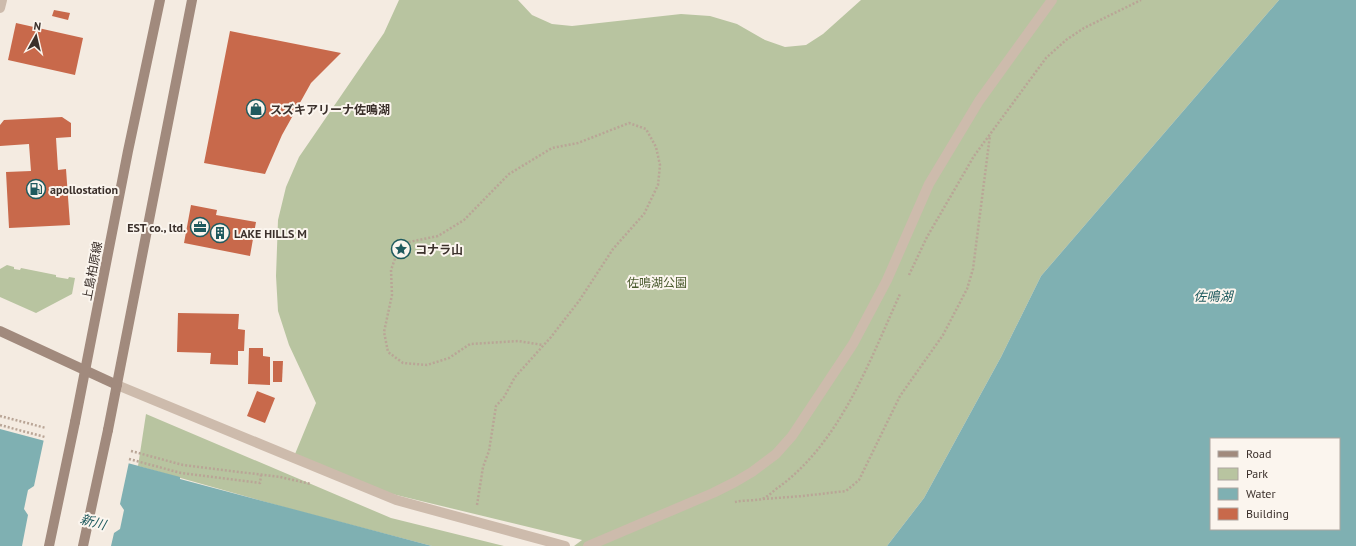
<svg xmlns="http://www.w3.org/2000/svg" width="1356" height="546" font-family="'PT Sans','Noto Sans JP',sans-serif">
	<rect width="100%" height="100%" fill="#f4ebe1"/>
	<g fill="#b8c4a0">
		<path d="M399 0H518L532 15 552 24 572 26 681 14 710 16 737 24 765 40 785 47 806 45 823 34 861 0H1279L1041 276 1001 357 924 498 887 546H574L582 540 388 493 295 454 316 403 289 345 278 311 276 276 278 220 286 187 299 157 384 33Z"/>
		<path d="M7 265 14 267V269L20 270 21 268 56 275V277L68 279 69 277 75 278 72 294 36 313 0 297V269Z"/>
		<path d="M146 414 391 518 504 546H432L294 510 138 466Z"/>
	</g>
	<g fill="#7fb0b2" fill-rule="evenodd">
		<path d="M1279 0H1356V546H887L924 498 1001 357 1041 276ZM1211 439H1339V529H1211Z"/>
		<path d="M0 429 180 477V479L432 546H0Z"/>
	</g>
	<path fill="#f4ebe1" d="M44 439 129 462 120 504 124 510 120 529 114 533 111 546H22L28 515 24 509 28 490 34 486Z"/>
	<g fill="#c8694b">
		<path d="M54 10 70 13 68 20 52 16Z"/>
		<path d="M16 23 83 38 75 75 8 60Z"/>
		<path d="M230 31 341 53 311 83 282 135 265 174 204 163Z"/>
		<path d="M62 117 71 123V137L56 138 58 170 66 169 70 225 9 228 6 172 31 171 29 144 0 146V125L4 120Z"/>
		<path d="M191 205 217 210 216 215 256 222 250 256 184 243Z"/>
		<path d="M178 313 239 314 238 329 245 330 244 351H238V365L210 364 211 353 177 352Z"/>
		<path d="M249 348H263V356L270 357V385L248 384Z"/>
		<path d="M273 361H283L282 382H273Z"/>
		<path d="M257 391 275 398 265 423 247 416Z"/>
	</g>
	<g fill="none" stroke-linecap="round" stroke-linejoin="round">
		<g stroke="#b9a596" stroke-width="2.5" stroke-dasharray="2 2" stroke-linecap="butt">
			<path d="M909 275 927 237 974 156 1046 58 1066 40 1084 28 1141 0"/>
			<path d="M0 416 46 428"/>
			<path d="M0 425 45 437"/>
			<path d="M131 451 183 465 280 477 311 484"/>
			<path d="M129 459 181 473 260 483 261 475"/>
			<path d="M763 499 803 496 846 491 859 480 900 396 943 335 967 289 973 269 990 135"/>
			<path d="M735 502C743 500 754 501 762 499 768 497 774 490 779 487 841 441 869 362 900 294"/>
			<path d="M477 505 483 467 489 451 496 406 504 397 515 377 551 337 579 301 613 249 644 214 658 185 660 165 656 147 646 129 629 123 578 143 552 148 509 174 464 220 438 236 409 242 397 253 391 270 392 295 384 332 388 352 403 363 427 365 449 358 470 344 518 341 543 345"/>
		</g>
		<g stroke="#cdbbac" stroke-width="10">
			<path d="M117 385 396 500 565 546"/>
			<path d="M588 546 713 493 735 482 752 472 776 454 792 436 853 344 887 280 929 184 979 101 1052 0"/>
		</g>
		<path stroke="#cdbbac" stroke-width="10" d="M0 8 2 0"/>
		<g stroke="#a18a7d" stroke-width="10">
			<path d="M0 331 117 385"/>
			<path d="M75 422 128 151 160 0"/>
			<path d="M108 430 192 0"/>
		</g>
		<g stroke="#a18a7d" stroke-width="10">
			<path d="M49 546 75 422"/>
			<path d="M83 546 108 430"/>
		</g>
	</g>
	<defs>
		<symbol id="shop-ring" viewBox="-11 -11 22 22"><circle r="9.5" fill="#fbf5ee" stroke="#1f5a5e" stroke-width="1.5"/><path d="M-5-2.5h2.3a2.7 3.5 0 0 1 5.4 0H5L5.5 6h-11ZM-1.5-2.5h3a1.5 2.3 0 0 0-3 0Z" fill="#1f5a5e"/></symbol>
		<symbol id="fuel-ring" viewBox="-11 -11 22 22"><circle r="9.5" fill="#fbf5ee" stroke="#1f5a5e" stroke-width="1.5"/><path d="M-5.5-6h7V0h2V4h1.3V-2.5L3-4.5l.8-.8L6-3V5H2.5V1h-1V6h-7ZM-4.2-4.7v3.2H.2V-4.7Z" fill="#1f5a5e"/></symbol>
		<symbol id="office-ring" viewBox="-11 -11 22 22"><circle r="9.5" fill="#fbf5ee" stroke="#1f5a5e" stroke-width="1.5"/><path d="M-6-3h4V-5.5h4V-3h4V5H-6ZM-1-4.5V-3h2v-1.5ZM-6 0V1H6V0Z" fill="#1f5a5e"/></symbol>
		<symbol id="building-ring" viewBox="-11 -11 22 22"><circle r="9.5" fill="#fbf5ee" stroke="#1f5a5e" stroke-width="1.5"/><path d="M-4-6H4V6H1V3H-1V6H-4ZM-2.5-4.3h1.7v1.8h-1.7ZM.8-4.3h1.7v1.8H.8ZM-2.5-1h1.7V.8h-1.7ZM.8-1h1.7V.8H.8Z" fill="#1f5a5e"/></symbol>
		<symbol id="sight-ring" viewBox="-11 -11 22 22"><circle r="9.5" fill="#fbf5ee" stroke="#1f5a5e" stroke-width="1.5"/><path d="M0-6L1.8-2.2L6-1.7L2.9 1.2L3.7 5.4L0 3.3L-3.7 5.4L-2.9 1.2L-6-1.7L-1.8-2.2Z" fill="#1f5a5e"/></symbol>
	</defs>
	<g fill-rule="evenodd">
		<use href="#shop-ring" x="245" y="98" width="22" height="22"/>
		<use href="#fuel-ring" x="25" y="178" width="22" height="22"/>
		<use href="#office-ring" x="189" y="216" width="22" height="22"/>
		<use href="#building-ring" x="209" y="222" width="22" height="22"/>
		<use href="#sight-ring" x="390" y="238" width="22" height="22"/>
	</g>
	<g text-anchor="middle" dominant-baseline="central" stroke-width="4" stroke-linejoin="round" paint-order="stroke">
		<g font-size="12" font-weight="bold" fill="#3b302b" stroke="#fbf5ee" text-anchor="start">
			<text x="270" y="109">スズキアリーナ佐鳴湖</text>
			<text x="50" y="189">apollostation</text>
			<text x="186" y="227" text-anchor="end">EST co., ltd.</text>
			<text x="234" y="233">LAKE HILLS M</text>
			<text x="415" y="249">コナラ山</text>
		</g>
		<g font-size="12" fill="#3b302b" stroke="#fbf5ee">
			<text transform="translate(92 271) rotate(-79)">上島柏原線</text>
		</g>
		<g font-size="12" fill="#4a5a2e" stroke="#fbf5ee">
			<text x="657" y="282">佐鳴湖公園</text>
		</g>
		<g font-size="13" font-style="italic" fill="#1f5a5e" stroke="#fbf5ee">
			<text x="1213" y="296">佐鳴湖</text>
			<text transform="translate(93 522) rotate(15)">新川</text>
		</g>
	</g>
	<rect x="1210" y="438" width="130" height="92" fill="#fbf5ee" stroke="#aea6a0"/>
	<rect x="1218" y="451" width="20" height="6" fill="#a18a7d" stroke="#aea6a0"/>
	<text x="1246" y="458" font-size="12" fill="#3b302b">Road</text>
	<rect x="1218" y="468" width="20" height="12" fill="#b8c4a0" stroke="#aea6a0"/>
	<text x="1246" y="478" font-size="12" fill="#3b302b">Park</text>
	<rect x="1218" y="488" width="20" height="12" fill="#7fb0b2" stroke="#aea6a0"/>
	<text x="1246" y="498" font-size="12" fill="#3b302b">Water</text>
	<rect x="1218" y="508" width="20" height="12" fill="#c8694b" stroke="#aea6a0"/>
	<text x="1246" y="518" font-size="12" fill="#3b302b">Building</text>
	<g transform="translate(36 36) rotate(8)" stroke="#fbf5ee" stroke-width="3" paint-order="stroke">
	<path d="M0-3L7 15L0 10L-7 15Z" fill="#3b302b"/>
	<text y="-6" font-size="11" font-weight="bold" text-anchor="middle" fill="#3b302b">N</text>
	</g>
</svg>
